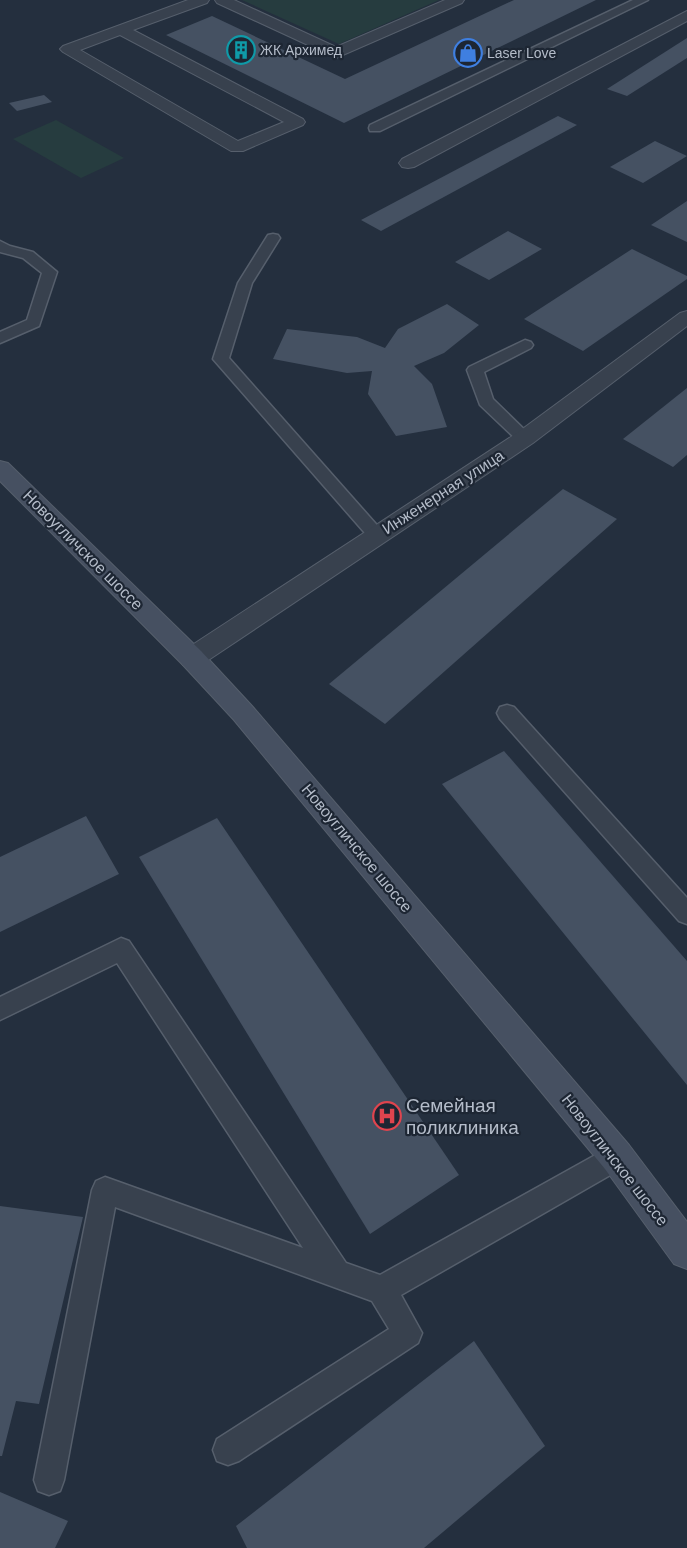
<svg xmlns="http://www.w3.org/2000/svg" width="687" height="1548" font-family="Arial,sans-serif">
	<rect width="100%" height="100%" fill="#242f3e"/>
	<g fill="#263c3f">
		<path d="M242 0H439L339 44Z"/>
		<path d="M56 120 124 158 81 178 13 139Z"/>
	</g>
	<g fill="#455162">
		<path d="M514 0H596L344 123 166 35 212 16 345 79Z"/>
		<path d="M687 38V58L627 96 607 89Z"/>
		<path d="M44 95 52 102 17 111 9 103Z"/>
		<path d="M558 116 577 125 381 231 361 220Z"/>
		<path d="M655 141 687 156 643 183 610 167Z"/>
		<path d="M687 201V242L651 225Z"/>
		<path d="M508 231 542 249 489 280 455 262Z"/>
		<path d="M632 249 687 276V279L583 351 524 319Z"/>
		<path d="M447 304 479 325 444 353 414 366 432 384 447 427 396 436 368 394 372 371 347 373 273 359 287 329 357 337 385 348 398 329Z"/>
		<path d="M687 388V455L673 467 623 439Z"/>
		<path d="M563 489 617 519 385 724 329 684Z"/>
		<path d="M504 751 687 961V1085L442 784Z"/>
		<path d="M86 816 119 874 0 932V857Z"/>
		<path d="M217 818 459 1175 370 1234 139 857Z"/>
		<path d="M0 1206 83 1217 39 1404 16 1401 2 1456H0Z"/>
		<path d="M474 1341 545 1446 424 1548H247L236 1526Z"/>
		<path d="M0 1492 68 1521 55 1548H0Z"/>
	</g>
	<g fill="none" stroke-linecap="round" stroke-linejoin="round">
		<defs>
			<g id="service">
				<path d="M633 0H648L380 131H370L369 128 370 125Z"/>
				<path d="M273 234 278 235 280 238 252 283 229 358 383 532 386 536 383 540 377 542 371 540 213 359 238 283 268 235Z"/>
				<path d="M0 241 10 246 33 252 57 272 39 326 0 343V332L27 320 42 273 23 258 0 252Z"/>
				<path d="M525 340 531 342 533 345 531 348 484 372 493 399 533 438 531 442 525 443 519 442 480 405 467 370 469 367Z"/>
				<path d="M507 705 514 707 687 898V924L679 921 500 719 497 713 500 707Z"/>
				<path d="M121 938 129 941 346 1263 380 1275 608 1148 617 1144 626 1148 630 1157 626 1166 401 1295 422 1333 418 1343 239 1461 228 1465 217 1461 213 1450 217 1439 389 1329 372 1301 115 1207 64 1480 60 1491 49 1495 38 1491 34 1480 92 1190 96 1181 105 1177 303 1248 117 963 0 1020V997Z"/>
			</g>
			<g id="minor">
				<path d="M188 0H209L207 3 133 30 303 119 305 122 303 125 243 151H231L63 52 60 49 63 46ZM120 35 284 122 238 141 80 50Z"/>
				<path d="M215 0H234L336 47 445 0H464L462 3 336 58 217 3Z"/>
				<path d="M687 11V21L414 167 408 168 402 167 399 163 402 159Z"/>
				<path d="M687 311V326L533 443 201 665 192 668 183 665 179 658 183 651 517 433 680 313Z"/>
			</g>
			<path id="secondary" d="M0 461 8 463 201 651 252 706 629 1145 687 1222V1269L674 1264 605 1169 234 720 183 665 0 481Z"/>
		</defs>
		<use href="#service" stroke="#565f6c" stroke-width="3"/>
		<use href="#minor" stroke="#565f6c" stroke-width="2"/>
		<use href="#secondary" stroke="#565f6c" stroke-width="2"/>
		<use href="#service" fill="#38414e" fill-rule="evenodd"/>
		<use href="#minor" fill="#38414e" fill-rule="evenodd"/>
		<use href="#secondary" fill="#465061" fill-rule="evenodd"/>
	</g>
	<defs>
		<symbol id="building-ring" viewBox="-11 -11 22 22"><circle r="9.5" fill="#1d2633" stroke="#0f9aa8" stroke-width="1.5"/><path d="M-4-6H4V6H1V3H-1V6H-4ZM-2.5-4.3h1.7v1.8h-1.7ZM.8-4.3h1.7v1.8H.8ZM-2.5-1h1.7V.8h-1.7ZM.8-1h1.7V.8H.8Z" fill="#0f9aa8"/></symbol>
		<symbol id="shop-ring" viewBox="-11 -11 22 22"><circle r="9.5" fill="#1d2633" stroke="#3f7fe0" stroke-width="1.5"/><path d="M-5-2.5h2.3a2.7 3.5 0 0 1 5.4 0H5L5.5 6h-11ZM-1.5-2.5h3a1.5 2.3 0 0 0-3 0Z" fill="#3f7fe0"/></symbol>
		<symbol id="hospital-ring" viewBox="-11 -11 22 22"><circle r="9.5" fill="#1d2633" stroke="#e0444e" stroke-width="1.5"/><path d="M-5-5h3v3.5h4V-5h3V5h-3V1.5h-4V5h-3Z" fill="#e0444e"/></symbol>
	</defs>
	<g fill-rule="evenodd">
		<use href="#building-ring" x="225" y="34" width="32" height="32"/>
		<use href="#shop-ring" x="452" y="37" width="32" height="32"/>
		<use href="#hospital-ring" x="371" y="1100" width="32" height="32"/>
	</g>
	<g text-anchor="middle" dominant-baseline="central" stroke-width="4.5" stroke-linejoin="round" paint-order="stroke">
		<g font-size="14" fill="#b4bcc9" stroke="#1d2633" text-anchor="start">
			<text x="260" y="50">ЖК Архимед</text>
			<text x="487" y="53">Laser Love</text>
		</g>
		<g font-size="16" fill="#b4bcc9" stroke="#1d2633">
			<text transform="translate(443 492) rotate(-33)">Инженерная улица</text>
			<text transform="translate(83 550) rotate(45)">Новоугличское шоссе</text>
			<text transform="translate(357 848) rotate(50)">Новоугличское шоссе</text>
			<text transform="translate(615 1160) rotate(52)">Новоугличское шоссе</text>
		</g>
		<g font-size="19" fill="#b4bcc9" stroke="#1d2633" text-anchor="start">
			<text x="406" y="1105">Семейная<tspan x="406" dy="22">поликлиника</tspan></text>
		</g>
	</g>
</svg>
